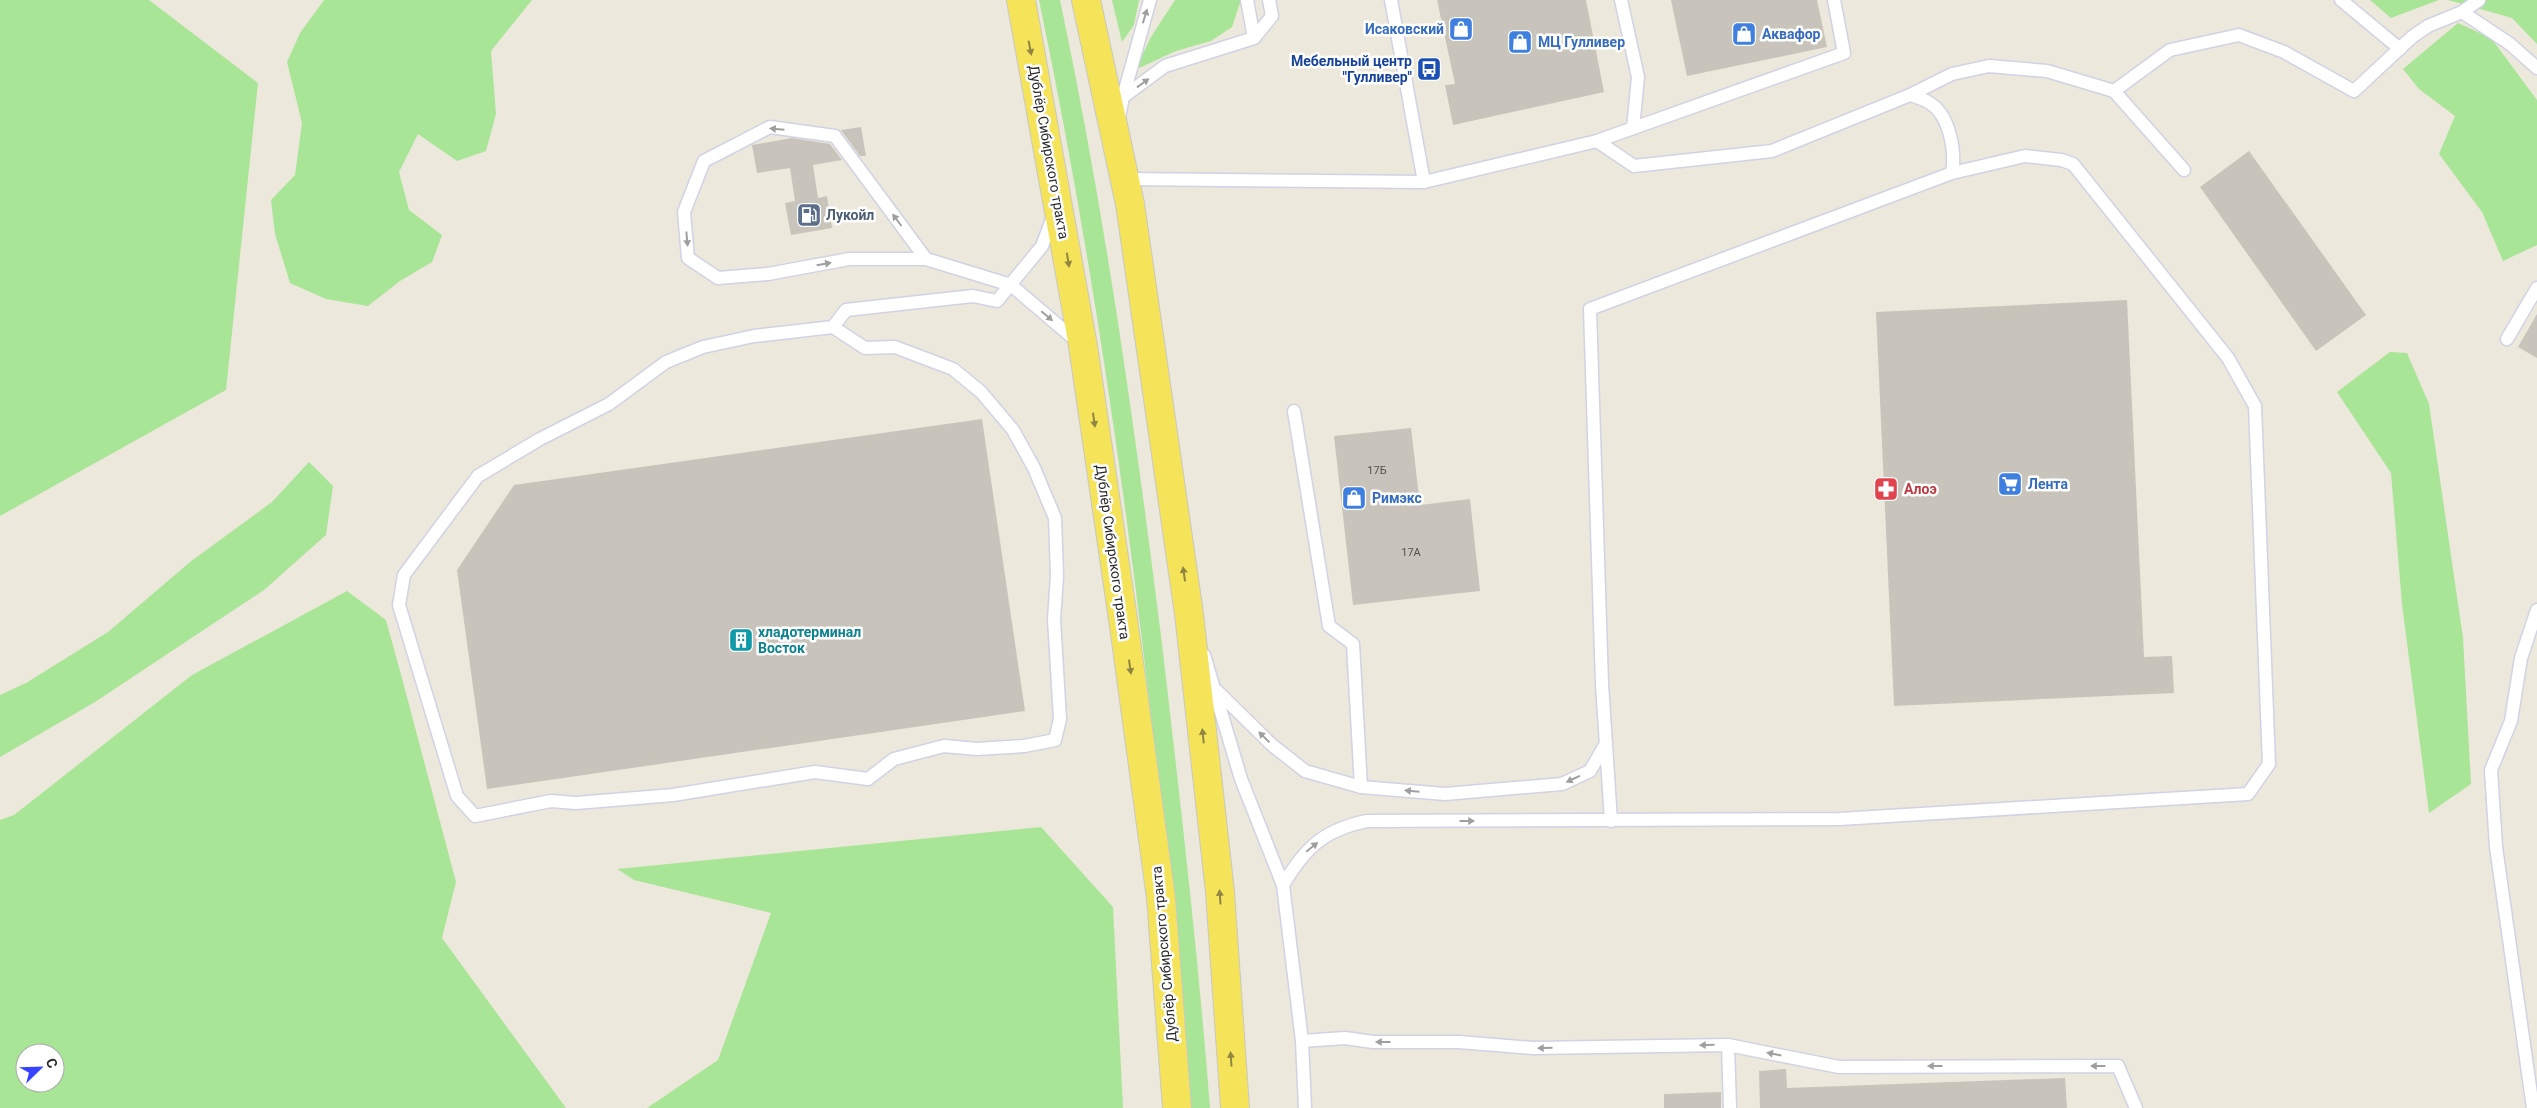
<svg xmlns="http://www.w3.org/2000/svg" width="2537" height="1108" font-family="Roboto,sans-serif">
	<rect width="100%" height="100%" fill="#ede8dc"/>
	<g fill="#a8e597" fill-rule="evenodd">
		<path d="M0 0H149L258 83 226 390 0 516Z"/>
		<path d="M324 0H532L491 51 496 114 486 151 457 161 418 134 399 172 409 210 442 235 432 262 400 281 368 306 326 299 290 283 275 234 271 200 295 175 302 123 287 62 300 33Z"/>
		<path d="M1039 0H1060C1105 213 1135 428 1162 644 1180 798 1198 953 1210 1108H1189C1158 737 1115 365 1039 0Z"/>
		<path d="M1112 0H1139L1134 25 1122 42Z"/>
		<path d="M1175 0H1241L1232 27 1211 41 1176 51 1135 70 1151 37Z"/>
		<path d="M2370 0H2439L2391 18Z"/>
		<path d="M2448 0H2537V44L2512 18Z"/>
		<path d="M2458 23 2491 38 2537 100V245L2503 261 2482 212 2439 154 2455 116 2419 89 2403 69Z"/>
		<path d="M2390 352 2407 353 2429 404 2463 638 2471 784 2429 813 2402 604 2391 473 2337 392Z"/>
		<path d="M309 462 333 486 326 535 264 590 95 702 0 757V695L26 683 108 632 190 562 272 502Z"/>
		<path d="M347 591 386 620 403 682 456 882 442 938 566 1108H0V820L14 815 192 675ZM25 1053H55V1083H25Z"/>
		<path d="M1041 827 1113 907 1123 1108H647L718 1060 771 913 634 880 617 869Z"/>
	</g>
	<g fill="#c8c4bb">
		<path d="M1437 0H1586L1604 92 1453 125 1445 85 1455 84Z"/>
		<path d="M1671 0H1817L1827 47 1687 76Z"/>
		<path d="M861 127 866 156H860L841 130Z"/>
		<path d="M792 138 830 144 842 160 813 165 818 198 827 196 832 228 791 235 785 203 795 201 790 168 757 173 752 145Z"/>
		<path d="M2249 151 2366 315 2316 351 2200 187Z"/>
		<path d="M2127 300 2144 657 2172 656 2174 693 1894 706 1876 312Z"/>
		<path d="M2537 314V358L2518 347Z"/>
		<path d="M982 419 1025 711 487 789 457 570 514 485Z"/>
		<path d="M1411 428 1420 505 1470 499 1480 591 1353 605 1334 436Z"/>
		<path d="M1786 1069 1787 1088 2065 1078 2067 1108H1760L1759 1071Z"/>
		<path d="M1721 1092V1108H1664V1094Z"/>
	</g>
	<g fill="none" stroke-linecap="round" stroke-linejoin="round">
		<defs>
			<g id="lane">
				<path d="M1391 0 1424 182"/>
				<path d="M1621 0 1638 77 1633 128"/>
				<path d="M2341 0 2400 49"/>
				<path d="M2462 12 2479 0"/>
				<path d="M1254 38 1272 16 1269 0"/>
				<path d="M2114 91 2184 170"/>
				<path d="M1910 95C1916 97 1923 99 1928 102 1950 114 1956 152 1952 173"/>
				<path d="M1123 97 1150 0"/>
				<path d="M1119 118 1123 97 1165 66 1254 38 1247 0"/>
				<path d="M1597 141 1634 166 1772 151 1910 95 1952 74 1989 66 2047 71 2114 91 2170 50 2239 35 2284 52 2354 91 2412 37 2428 26 2462 12 2510 44 2537 68"/>
				<path d="M1124 179 1424 182 1597 141 1844 53 1834 0"/>
				<path d="M926 259 835 136 770 127 704 161 684 212 688 258 718 278 768 274 849 259H926L1011 285 1079 343"/>
				<path d="M833 327 865 348 895 347 953 369 981 392 1013 430 1034 468 1055 518 1057 576 1054 619 1060 719 1055 740 1024 746 977 749 944 746 894 759 868 779 815 772 673 795 576 803 551 801 475 816 457 796 399 605 404 575 478 476 540 439 609 404 666 362 703 347 754 336 833 327 846 310 973 296 997 301 1042 246 1054 214"/>
				<path d="M2507 339 2537 288"/>
				<path d="M1294 411 1329 626 1353 644 1361 787"/>
				<path d="M1204 655 1241 779 1283 885 1302 1041 1305 1108"/>
				<path d="M1217 691 1272 745 1305 771 1361 787 1445 794 1562 784 1590 771 1605 745"/>
				<path d="M1283 885C1305 848 1323 830 1367 821L1840 819 2248 794 2269 764 2255 406 2228 358 2073 164 2061 160 2025 156 1952 173 1590 309 1602 684 1611 821"/>
				<path d="M1302 1041 1345 1038 1373 1042H1459L1533 1048 1728 1045 1730 1108"/>
				<path d="M1728 1045 1839 1067 2118 1066 2136 1108"/>
				<path d="M2533 1108 2496 847 2491 770 2511 721 2521 658 2537 610"/>
			</g>
			<g id="primary">
				<path d="M1021 0 1083 346 1124 626 1161 898 1177 1108"/>
				<path d="M1086 0 1130 204 1189 614 1220 892 1235 1108"/>
			</g>
		</defs>
		<use href="#lane" stroke="#d1d2e4" stroke-width="15"/>
		<use href="#primary" stroke="#c8c8c8" stroke-width="30"/>
		<use href="#lane" stroke="#fff" stroke-width="12"/>
		<use href="#primary" stroke="#f5e359" stroke-width="28"/>
	</g>
	<defs><path id="oneway-solid" d="M-6-.8H1V-3.2L6.5 0L1 3.2V.8H-6Z" transform="scale(1.25)"/></defs>
	<g fill="#9f9f9f">
		<use href="#oneway-solid" transform="translate(1145 16) rotate(-73)"/>
		<use href="#oneway-solid" transform="translate(1143 83) rotate(-36)"/>
		<use href="#oneway-solid" transform="translate(777 129) rotate(-175)"/>
		<use href="#oneway-solid" transform="translate(897 220) rotate(-127)"/>
		<use href="#oneway-solid" transform="translate(687 239) rotate(85)"/>
		<use href="#oneway-solid" transform="translate(824 264) rotate(-10)"/>
		<use href="#oneway-solid" transform="translate(1047 316) rotate(40)"/>
		<use href="#oneway-solid" transform="translate(1264 737) rotate(-136)"/>
		<use href="#oneway-solid" transform="translate(1573 779) rotate(155)"/>
		<use href="#oneway-solid" transform="translate(1412 791) rotate(-175)"/>
		<use href="#oneway-solid" transform="translate(1467 821)"/>
		<use href="#oneway-solid" transform="translate(1312 847) rotate(-39)"/>
		<use href="#oneway-solid" transform="translate(1383 1042) rotate(180)"/>
		<use href="#oneway-solid" transform="translate(1707 1045) rotate(179)"/>
		<use href="#oneway-solid" transform="translate(1545 1048) rotate(179)"/>
		<use href="#oneway-solid" transform="translate(1774 1054) rotate(-169)"/>
		<use href="#oneway-solid" transform="translate(1935 1066) rotate(180)"/>
		<use href="#oneway-solid" transform="translate(2098 1066) rotate(180)"/>
	</g>
	<g fill="#908642">
		<use href="#oneway-solid" transform="translate(1030 48) rotate(79)"/>
		<use href="#oneway-solid" transform="translate(1068 260) rotate(81)"/>
		<use href="#oneway-solid" transform="translate(1094 420) rotate(82)"/>
		<use href="#oneway-solid" transform="translate(1184 574) rotate(-98)"/>
		<use href="#oneway-solid" transform="translate(1130 667) rotate(82)"/>
		<use href="#oneway-solid" transform="translate(1203 736) rotate(-96)"/>
		<use href="#oneway-solid" transform="translate(1220 897) rotate(-94)"/>
		<use href="#oneway-solid" transform="translate(1231 1059) rotate(-94)"/>
	</g>
	<defs>
		<symbol id="shop-square" viewBox="-11 -11 22 22"><rect x="-9" y="-9" width="18" height="18" rx="4" fill="#3f7fe0" stroke="#fff"/><path d="M-5-2.5h2.3a2.7 3.5 0 0 1 5.4 0H5L5.5 6h-11ZM-1.5-2.5h3a1.5 2.3 0 0 0-3 0Z" fill="#fff"/></symbol>
		<symbol id="bus-square" viewBox="-11 -11 22 22"><rect x="-9" y="-9" width="18" height="18" rx="4" fill="#1a4fb4" stroke="#fff"/><path d="M-5-6H5V4H4V6H2V4H-2V6H-4V4H-5ZM-3.5-4V0h7V-4ZM-3.5 1.2v1.5H-2V1.2ZM2 1.2v1.5H3.5V1.2Z" fill="#fff"/></symbol>
		<symbol id="fuel-square" viewBox="-11 -11 22 22"><rect x="-9" y="-9" width="18" height="18" rx="4" fill="#5c6f8a" stroke="#fff"/><path d="M-5.5-6h7V0h2V4h1.3V-2.5L3-4.5l.8-.8L6-3V5H2.5V1h-1V6h-7ZM-4.2-4.7v3.2H.2V-4.7Z" fill="#fff"/></symbol>
		<symbol id="supermarket-square" viewBox="-11 -11 22 22"><rect x="-9" y="-9" width="18" height="18" rx="4" fill="#3f7fe0" stroke="#fff"/><path d="M-6-5.5h2.5l.6 2H6L4.5 2H-2.5L-4.4-4H-6ZM-1.5 3.2a1.3 1.3 0 1 0 .1 0ZM3 3.2a1.3 1.3 0 1 0 .1 0Z" fill="#fff"/></symbol>
		<symbol id="pharmacy-square" viewBox="-11 -11 22 22"><rect x="-9" y="-9" width="18" height="18" rx="4" fill="#e0444e" stroke="#fff"/><path d="M-2-6h4v4h4v4h-4v4h-4v-4h-4v-4h4Z" fill="#fff"/></symbol>
		<symbol id="building-square" viewBox="-11 -11 22 22"><rect x="-9" y="-9" width="18" height="18" rx="4" fill="#0f9aa8" stroke="#fff"/><path d="M-4-6H4V6H1V3H-1V6H-4ZM-2.5-4.3h1.7v1.8h-1.7ZM.8-4.3h1.7v1.8H.8ZM-2.5-1h1.7V.8h-1.7ZM.8-1h1.7V.8H.8Z" fill="#fff"/></symbol>
	</defs>
	<g fill-rule="evenodd">
		<use href="#shop-square" x="1447" y="15" width="28" height="28"/>
		<use href="#shop-square" x="1730" y="20" width="28" height="28"/>
		<use href="#shop-square" x="1506" y="28" width="28" height="28"/>
		<use href="#bus-square" x="1415" y="55" width="28" height="28"/>
		<use href="#fuel-square" x="795" y="201" width="28" height="28"/>
		<use href="#supermarket-square" x="1996" y="470" width="28" height="28"/>
		<use href="#pharmacy-square" x="1872" y="475" width="28" height="28"/>
		<use href="#shop-square" x="1340" y="484" width="28" height="28"/>
		<use href="#building-square" x="727" y="626" width="28" height="28"/>
	</g>
	<g text-anchor="middle" dominant-baseline="central" stroke-width="5" stroke-linejoin="round" paint-order="stroke">
		<g font-size="11" fill="#52504e">
			<text x="1377" y="470">17Б</text>
			<text x="1411" y="552">17А</text>
		</g>
		<g font-size="14" font-weight="bold" fill="#366cbe" stroke="#fff" text-anchor="start">
			<text x="1444" y="29" text-anchor="end">Исаковский</text>
			<text x="1762" y="34">Аквафор</text>
			<text x="1538" y="42">МЦ Гулливер</text>
			<text x="2028" y="484">Лента</text>
			<text x="1372" y="498">Римэкс</text>
		</g>
		<g font-size="14" font-weight="bold" fill="#164399" stroke="#fff" text-anchor="end">
			<text x="1412" y="61">Мебельный центр<tspan x="1412" dy="16">"Гулливер"</tspan></text>
		</g>
		<g font-size="14" fill="#2a2a2a" stroke="#fff">
			<text transform="translate(1049 152) rotate(80)">Дублёр Сибирского тракта</text>
			<text transform="translate(1113 552) rotate(82)">Дублёр Сибирского тракта</text>
			<text transform="translate(1164 954) rotate(-95)">Дублёр Сибирского тракта</text>
		</g>
		<g font-size="14" font-weight="bold" fill="#4e5e75" stroke="#fff" text-anchor="start">
			<text x="826" y="215">Лукойл</text>
		</g>
		<g font-size="14" font-weight="bold" fill="#be3a42" stroke="#fff" text-anchor="start">
			<text x="1904" y="489">Алоэ</text>
		</g>
		<g font-size="14" font-weight="bold" fill="#0d838f" stroke="#fff" text-anchor="start">
			<text x="758" y="632">хладотерминал<tspan x="758" dy="16">Восток</tspan></text>
		</g>
	</g>
	<g transform="translate(40 1068) rotate(67)"><circle r="24" fill="#ffffff" stroke="#aaaaaa"/>
	<path d="M0-4L9 19L0 12L-9 19Z" fill="#3744ff"/>
	<text y="-8" font-size="14" font-weight="bold" text-anchor="middle" fill="#2a2a2a">С</text>
	</g>
</svg>
